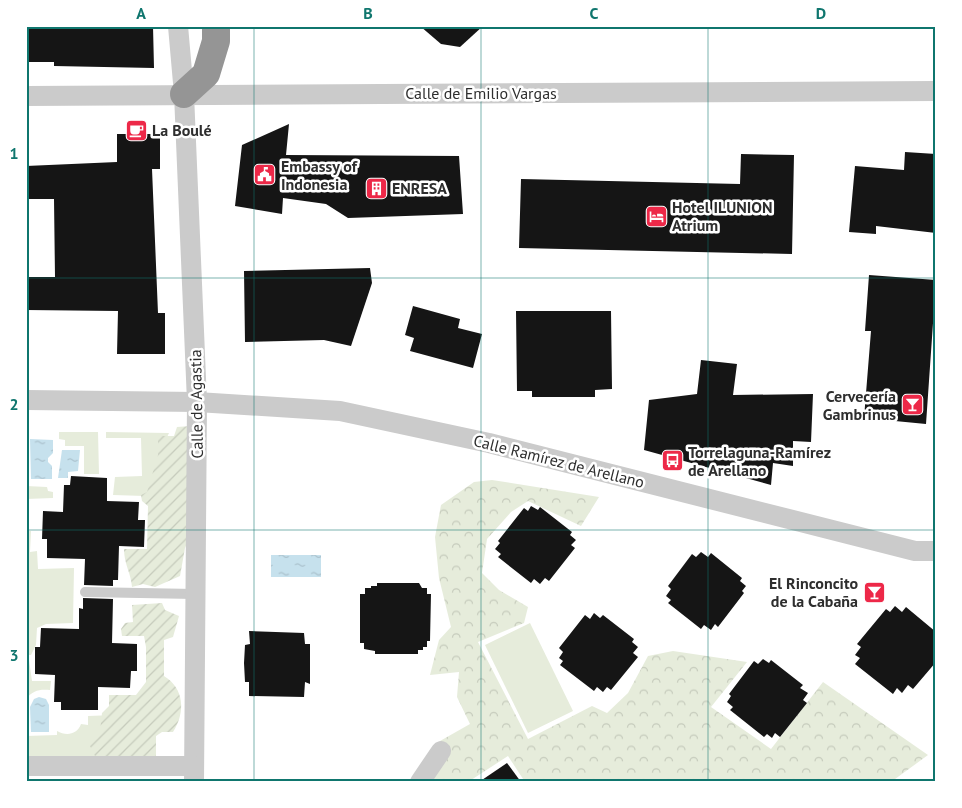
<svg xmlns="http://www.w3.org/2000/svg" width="962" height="808" font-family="'PT Sans',sans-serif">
	<defs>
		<pattern id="forest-crowns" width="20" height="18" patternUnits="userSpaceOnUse" patternTransform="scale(1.25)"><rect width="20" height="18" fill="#e6ecdb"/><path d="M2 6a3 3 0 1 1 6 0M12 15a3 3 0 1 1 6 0" fill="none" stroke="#c6cbbc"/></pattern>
		<pattern id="garden-furrows" width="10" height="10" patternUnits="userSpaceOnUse" patternTransform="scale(1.25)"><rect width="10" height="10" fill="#e6ecdb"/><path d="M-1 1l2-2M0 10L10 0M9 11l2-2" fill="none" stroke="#c6cbbc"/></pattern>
		<pattern id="water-ripples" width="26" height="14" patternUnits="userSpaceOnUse" patternTransform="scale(1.25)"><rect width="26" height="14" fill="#c6e1ed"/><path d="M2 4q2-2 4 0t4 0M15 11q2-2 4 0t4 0" fill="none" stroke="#aac1cc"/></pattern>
	</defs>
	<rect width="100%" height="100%" fill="#fff"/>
	<g fill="#e6ecdb">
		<path d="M59 432H98L99 474H84V446H65V440L59 439Z"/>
		<path d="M106 432 169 433C159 453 159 478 145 496L113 495 115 477 142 476 141 438H106Z"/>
		<path d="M26 486 47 487 48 491 53 492V498L26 499Z"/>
		<path d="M26 531H31L30 552 37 551 38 569 74 568 73 623 46 624 37 628 36 645 31 655H26Z"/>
		<path d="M530 623 573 711 528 733 485 645Z"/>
		<path d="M29 660 32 681H51L50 690C40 689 33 690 26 699V661Z"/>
		<path d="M114 715 115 757 26 756V736L57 735V731C66 736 77 735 81 724L88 725V716Z"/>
	</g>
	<path fill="url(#forest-crowns)" d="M492 480 599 497 581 526 528 501 511 512 487 539 482 573 499 590 528 607 524 623 478 642 528 739 592 706 607 713 628 693 648 656 673 651 747 662 711 707 771 749 823 682 928 755 891 782H525L508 756 468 782H410L440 741 470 724 457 697 459 672 430 675 439 640 451 627 439 578 435 537 441 505 474 482Z"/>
	<g fill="url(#garden-furrows)">
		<path d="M191 426 189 539 185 548 180 576 155 587 143 584 132 587C131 573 124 564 124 549H147L148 506 142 501 141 495 147 492 158 455V438L161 436H174L177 427Z"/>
		<path d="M162 603 165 610 179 616 173 637 164 640V676C184 688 186 712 173 732H162L156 736V756H95L89 744 100 732 102 713 109 706V695H136L146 682V647L144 636H122L121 629 125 623 133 622 132 605Z"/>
	</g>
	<g fill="url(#water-ripples)">
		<path d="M30 439 53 440V453L48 458V462L52 466V479H31Z"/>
		<path d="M62 450H80L78 471 68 472V478H58Z"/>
		<rect x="271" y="555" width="50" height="22"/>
		<path d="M39 697 46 699 49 705V732H31L30 707 34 699Z"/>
	</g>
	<g fill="#151515">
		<path d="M26 26H153L154 68 54 66V62H26Z"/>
		<path d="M420 26H483L460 47 441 44Z"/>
		<path d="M289 124 286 155 459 156 463 214 348 218 326 204 283 198 282 214 235 206 242 145Z"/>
		<path d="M117 134H160V169H152L158 313H165V354H117L118 311 26 310V277H55L54 199H26V166L117 162Z"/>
		<path d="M905 152 936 154V233L876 226V234L849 232 855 166 904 170Z"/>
		<path d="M741 154 794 155 792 254 519 248 521 179 740 184Z"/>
		<path d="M370 268 372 283 351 346 324 340 245 342 244 271Z"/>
		<path d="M869 275 936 280 926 424 864 418 871 331H865Z"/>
		<path d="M413 306 460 319 458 328 482 334 473 368 410 351 414 338 405 335Z"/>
		<path d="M516 311H611L612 389 595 390V397H532V391H517Z"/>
		<path d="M701 360 737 364 733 395 813 394 811 442 793 441V466L773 463 771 485 644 450 649 400 697 394Z"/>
		<path d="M71 476 107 478V501L139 502 138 520H145L144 547 119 546 118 580H113V586L84 585 85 559 47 558V539H42L43 511 63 512 64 485H70Z"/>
		<path d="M531 506 538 510 540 507 572 532 570 535 576 540 571 545 575 548 549 581 545 578 540 584 534 579 531 583 498 557 501 554 495 549 500 543 498 541 524 508 528 511Z"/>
		<path d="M701 552 708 557 711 553 742 578 740 581 746 586 742 591 744 593 718 627 715 624 711 630 704 625 701 629 668 603 671 600 666 596 671 589 668 586 692 554 696 557Z"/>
		<path d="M377 583H419L422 588H427V594H431L430 641H427V647H423V650H418V654H375V651L364 649V643H360V594H365V588H371V586H377Z"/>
		<path d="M83 598 113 599 112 643 137 644V671H131L130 688 98 687V710H61V702H54L55 675 35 674V647H40L41 628 79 629V608L83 609Z"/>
		<path d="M895 606 902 612 906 607 936 632V662L913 689 908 685 902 693 897 688 893 694 855 664 860 658 855 655 861 647 857 644 886 609 890 612Z"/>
		<path d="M594 613 600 618 603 615 634 639 632 642 638 647 633 653 638 657 611 690 607 687 603 692 597 687 594 691 560 665 563 661 559 658 563 652 559 648 585 615 590 619Z"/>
		<path d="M249 631 304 633 305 644H310V684L305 682 304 697 249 696V682H245L244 663 245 645 250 644Z"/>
		<path d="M763 659 769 663 771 660 803 685 800 688 808 693 803 700 807 703 780 737 775 733 772 738 767 734 764 737 730 710 733 707 727 702 731 696 729 694 754 661 758 664Z"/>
		<path d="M507 763 521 782H479Z"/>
	</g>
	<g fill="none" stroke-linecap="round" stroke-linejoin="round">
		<path stroke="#cbcbcb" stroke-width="10" d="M85 592 195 594"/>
		<g stroke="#cbcbcb" stroke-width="20">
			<path d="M178 26 184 94 197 402 194 782"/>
			<path d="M26 96 936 91"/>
			<path d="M26 400 197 402 340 411 489 443 915 551H936"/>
			<path d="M26 766H194"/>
			<path d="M420 782 441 751"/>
		</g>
		<path stroke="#959595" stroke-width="28" d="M184 94 206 74 216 41V26"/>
	</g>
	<path fill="none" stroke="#0f766e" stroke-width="1" stroke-opacity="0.55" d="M254 26V782M481 26V782M708 26V782M26 278H936M26 530H936"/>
	<defs>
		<symbol id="cafe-square" viewBox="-11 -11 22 22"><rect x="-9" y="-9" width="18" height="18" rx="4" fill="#ed2848" stroke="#fff"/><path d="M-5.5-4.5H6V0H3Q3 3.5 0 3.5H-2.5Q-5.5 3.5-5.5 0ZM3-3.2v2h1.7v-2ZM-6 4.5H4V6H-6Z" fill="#fff"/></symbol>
		<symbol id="civic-square" viewBox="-11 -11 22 22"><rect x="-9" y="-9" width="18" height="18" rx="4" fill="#ed2848" stroke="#fff"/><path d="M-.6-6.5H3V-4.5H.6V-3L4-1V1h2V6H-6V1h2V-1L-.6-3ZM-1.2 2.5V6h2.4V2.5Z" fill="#fff"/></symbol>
		<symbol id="building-square" viewBox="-11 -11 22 22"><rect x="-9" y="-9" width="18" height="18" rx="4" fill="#ed2848" stroke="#fff"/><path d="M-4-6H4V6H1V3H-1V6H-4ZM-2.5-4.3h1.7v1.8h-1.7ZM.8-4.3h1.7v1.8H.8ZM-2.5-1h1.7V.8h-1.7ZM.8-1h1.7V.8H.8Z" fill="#fff"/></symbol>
		<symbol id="hotel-square" viewBox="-11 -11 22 22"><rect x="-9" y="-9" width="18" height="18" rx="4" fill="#ed2848" stroke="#fff"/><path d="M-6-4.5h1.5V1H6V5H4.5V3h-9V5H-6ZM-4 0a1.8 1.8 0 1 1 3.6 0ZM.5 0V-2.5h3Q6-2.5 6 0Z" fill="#fff"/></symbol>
		<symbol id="bar-square" viewBox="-11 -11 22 22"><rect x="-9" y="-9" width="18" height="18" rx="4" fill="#ed2848" stroke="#fff"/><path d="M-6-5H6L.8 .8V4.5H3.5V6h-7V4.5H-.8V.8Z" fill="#fff"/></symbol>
		<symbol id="bus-square" viewBox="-11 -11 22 22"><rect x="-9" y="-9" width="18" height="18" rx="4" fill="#ed2848" stroke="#fff"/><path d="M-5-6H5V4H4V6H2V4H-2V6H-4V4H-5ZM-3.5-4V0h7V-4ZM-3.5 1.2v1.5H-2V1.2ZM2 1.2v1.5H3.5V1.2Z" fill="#fff"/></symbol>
	</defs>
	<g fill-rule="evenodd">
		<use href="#cafe-square" x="124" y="118" width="25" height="25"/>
		<use href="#civic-square" x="252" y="162" width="25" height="25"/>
		<use href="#building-square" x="364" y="176" width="25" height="25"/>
		<use href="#hotel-square" x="644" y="204" width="25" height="25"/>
		<use href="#bar-square" x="900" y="392" width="25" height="25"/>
		<use href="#bus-square" x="660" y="448" width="25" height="25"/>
		<use href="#bar-square" x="862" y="580" width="25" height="25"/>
	</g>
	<g text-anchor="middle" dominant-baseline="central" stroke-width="5" stroke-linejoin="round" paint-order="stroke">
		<g font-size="16" fill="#2e2e2e" stroke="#fff">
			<text x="481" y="93">Calle de Emilio Vargas</text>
			<text transform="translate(196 404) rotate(-91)">Calle de Agastia</text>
			<text transform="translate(559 461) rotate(14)">Calle Ramírez de Arellano</text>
		</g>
		<g font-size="16" font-weight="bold" fill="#2e2e2e" stroke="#fff" text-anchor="start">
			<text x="152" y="130">La Boulé</text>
			<text x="281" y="166">Embassy of<tspan x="281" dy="18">Indonesia</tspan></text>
			<text x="392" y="188">ENRESA</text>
			<text x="672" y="207">Hotel ILUNION<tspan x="672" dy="18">Atrium</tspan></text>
			<text x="896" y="396" text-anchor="end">Cervecería<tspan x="896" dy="18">Gambrinus</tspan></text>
			<text x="688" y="452">Torrelaguna-Ramírez<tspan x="688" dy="18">de Arellano</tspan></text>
			<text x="858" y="583" text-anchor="end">El Rinconcito<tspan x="858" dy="18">de la Cabaña</tspan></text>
		</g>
	</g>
	<rect width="962" height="808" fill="none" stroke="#ffffff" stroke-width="55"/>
	<rect x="28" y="28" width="906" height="752" fill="none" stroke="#0f766e" stroke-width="2"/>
	<g font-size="16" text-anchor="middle" font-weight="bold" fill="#0f766e">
		<text x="141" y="19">A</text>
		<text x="368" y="19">B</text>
		<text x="594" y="19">C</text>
		<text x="821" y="19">D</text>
		<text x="14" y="159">1</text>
		<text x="14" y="410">2</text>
		<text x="14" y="661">3</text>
	</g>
</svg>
